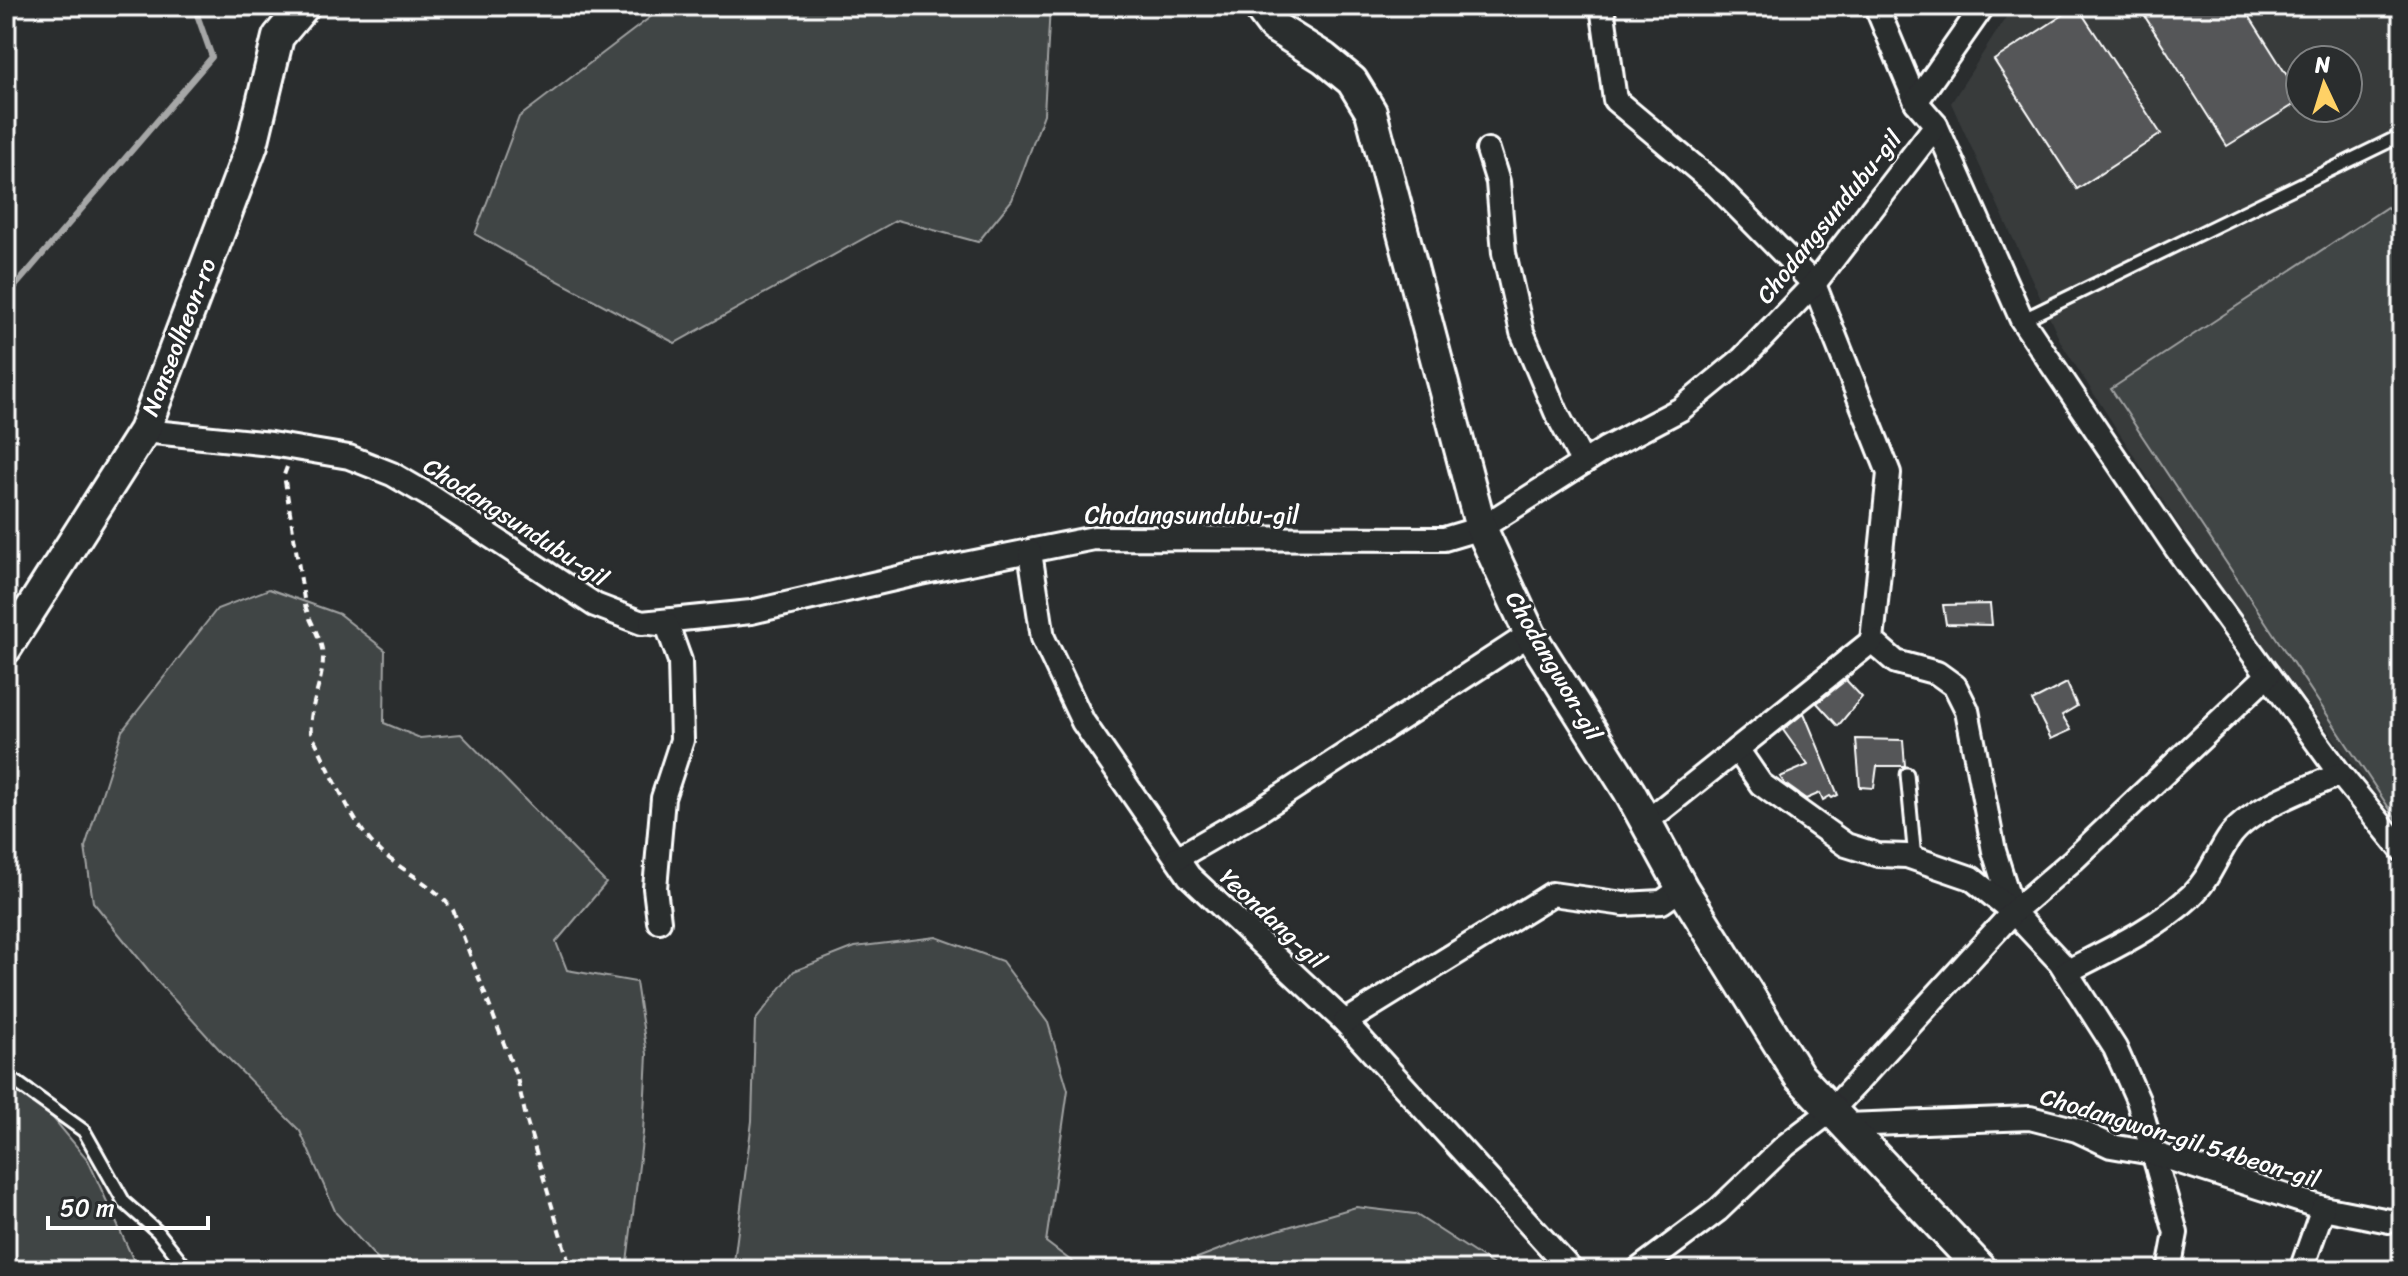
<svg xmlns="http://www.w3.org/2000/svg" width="2408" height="1276" font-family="Sriracha,sans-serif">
	<rect width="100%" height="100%" fill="#2a2d2e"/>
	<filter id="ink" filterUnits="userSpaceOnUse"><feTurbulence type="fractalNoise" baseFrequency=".0125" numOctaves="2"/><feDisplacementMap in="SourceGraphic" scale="16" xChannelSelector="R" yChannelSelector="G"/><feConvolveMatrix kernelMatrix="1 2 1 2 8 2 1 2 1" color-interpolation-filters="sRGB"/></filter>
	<g filter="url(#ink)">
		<path fill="#373a3b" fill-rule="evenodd" d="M2013 6H2402V828L2220 589 2061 343 1951 103ZM2300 60H2348V108H2300Z"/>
		<g fill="#414445" stroke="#a0a2a2" stroke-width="2">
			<path d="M665 6H1050L1044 114 1012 200 978 242 897 220 675 343 530 266 475 234 519 117Z"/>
			<path d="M2387 207 2402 229 2401 826 2111 389Z"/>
			<path d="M269 589 339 614 385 650 384 723 420 738 461 734 606 883 556 942 567 970 636 982 647 1054 643 1133 626 1270H387L336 1213 300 1131 219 1049 158 982 93 902 85 847 122 731 217 609Z"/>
			<path d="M936 937 1002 961 1048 1023 1068 1090 1046 1242 1083 1270H733L752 1121 755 1021 794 971 855 947Z"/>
			<path d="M6 1072 23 1082 88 1160 138 1270H6Z"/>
			<path d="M1356 1207 1415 1214 1501 1270H1166L1247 1239Z"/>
		</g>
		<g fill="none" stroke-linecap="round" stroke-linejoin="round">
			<path stroke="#a6a7a7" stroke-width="6" d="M6 297 212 57 194 6"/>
		</g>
		<g fill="#555758" stroke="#fff" stroke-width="2">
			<path d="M2077 6 2161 134 2077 189 1994 60Z"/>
			<path d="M2159 6H2243L2300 96V101L2227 146 2144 15Z"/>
			<path d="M1990 604 1992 625 1946 624 1943 605Z"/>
			<path d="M1846 680 1862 697 1838 726 1817 703Z"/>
			<path d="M2067 683 2077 706 2062 715 2071 730 2051 739 2032 701Z"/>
			<path d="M1804 713 1838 795 1832 798 1830 796 1823 800 1820 793 1806 799 1785 784 1780 777 1808 765 1783 730Z"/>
			<path d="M1856 739 1903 740 1905 766H1877L1874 788 1860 787Z"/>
		</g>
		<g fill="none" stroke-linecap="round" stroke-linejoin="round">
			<defs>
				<g id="lane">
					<path d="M2022 320 2402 135"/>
					<path d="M1907 774 1915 859"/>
					<path d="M6 1075 84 1131 124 1202 158 1232 188 1270"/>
				</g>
				<g id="street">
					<path d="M1602 6 1615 100 1715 184 1814 284 1889 473 1872 641 1896 662 1937 673 1955 686 1967 710 1994 851 2013 912 2060 962 2115 1048 2138 1100 2176 1233 2169 1270"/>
					<path d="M1876 6 1916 102"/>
					<path d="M1936 125 2022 320 2176 548 2340 774 2402 850"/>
					<path d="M1488 150 1498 182 1504 253 1522 332 1556 412 1583 463"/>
					<path d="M144 431 271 444 349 457 392 474 430 496 595 605 642 623 751 612 920 573 1094 538 1444 539 1481 528 1605 449 1681 409 1742 359 1814 284 1936 125 1916 102 1983 6"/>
					<path d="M1030 552 1043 638 1083 722 1189 876 1345 1022 1571 1270"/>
					<path d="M651 623 667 625 680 661 682 740 663 798 655 888 659 921"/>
					<path d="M1737 749 1761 784 1846 845 1878 855 1907 856 1971 878 2013 912"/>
					<path d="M1646 822 1872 641"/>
					<path d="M1177 858 1260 810 1530 634"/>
					<path d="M2066 972C2109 950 2157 928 2192 895 2209 879 2216 857 2229 838 2248 809 2308 788 2340 774"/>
					<path d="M1345 1022 1552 894 1624 904 1662 902 1682 888"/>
					<path d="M1846 1125 2030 1118 2077 1130 2111 1146 2152 1153 2323 1208 2389 1221 2402 1219"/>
					<path d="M1638 1270 1718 1210 1786 1145 1832 1110 2013 912 2073 860 2268 675"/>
					<path d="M2301 1270 2323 1208"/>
				</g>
				<g id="secondary">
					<path d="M1258 6 1273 26 1324 58 1352 81 1371 112 1481 528 1530 634 1629 791 1682 888 1799 1076 1982 1270"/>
					<path d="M6 648 144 431 252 145 278 37 304 6"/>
				</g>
			</defs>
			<use href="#lane" stroke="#fff" stroke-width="17"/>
			<use href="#street" stroke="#fff" stroke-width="28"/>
			<use href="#secondary" stroke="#fff" stroke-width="36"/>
			<g stroke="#fff" stroke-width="4" stroke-dasharray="8 6" stroke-linecap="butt">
				<path d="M258 6 262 16"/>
				<path d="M287 467 284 475 305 605C310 623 323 640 323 658 323 684 308 707 311 733 327 763 353 826 376 847 400 871 433 883 453 910L517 1078 527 1122 571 1270"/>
			</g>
			<use href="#lane" stroke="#2a2d2e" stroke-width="11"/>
			<use href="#street" stroke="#2a2d2e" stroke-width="22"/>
			<use href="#secondary" stroke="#2a2d2e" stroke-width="30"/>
		</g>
	</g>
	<g text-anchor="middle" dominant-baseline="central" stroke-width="6" stroke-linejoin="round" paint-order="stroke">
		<g font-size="24" fill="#fff" stroke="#2a2d2e">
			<text transform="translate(1829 217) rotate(-51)">Chodangsundubu-gil</text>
			<text transform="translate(179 337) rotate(-69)">Nanseolheon-ro</text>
			<text x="1192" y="515">Chodangsundubu-gil</text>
			<text transform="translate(516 522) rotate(33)">Chodangsundubu-gil</text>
			<text transform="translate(1554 666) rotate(60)">Chodangwon-gil</text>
			<text transform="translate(1273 919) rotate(43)">Yeondang-gil</text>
			<text transform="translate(2180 1138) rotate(17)">Chodangwon-gil 54beon-gil</text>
		</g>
	</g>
	<rect width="2408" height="1276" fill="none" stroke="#2a2d2e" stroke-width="32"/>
	<rect x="16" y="16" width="2376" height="1244" fill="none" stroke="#fff" stroke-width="3" filter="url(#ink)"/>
	<g transform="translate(2324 84) rotate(356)"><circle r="38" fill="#2a2d2e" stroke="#7f8182" stroke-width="2"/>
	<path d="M0-6L14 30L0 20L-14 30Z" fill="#ffd166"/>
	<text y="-12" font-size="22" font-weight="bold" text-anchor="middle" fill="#ffffff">N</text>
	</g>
	<path d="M48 1216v12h160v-12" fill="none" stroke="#ffffff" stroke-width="4"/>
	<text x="60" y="1216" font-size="24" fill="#ffffff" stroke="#2a2d2e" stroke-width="6" paint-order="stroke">50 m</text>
</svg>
